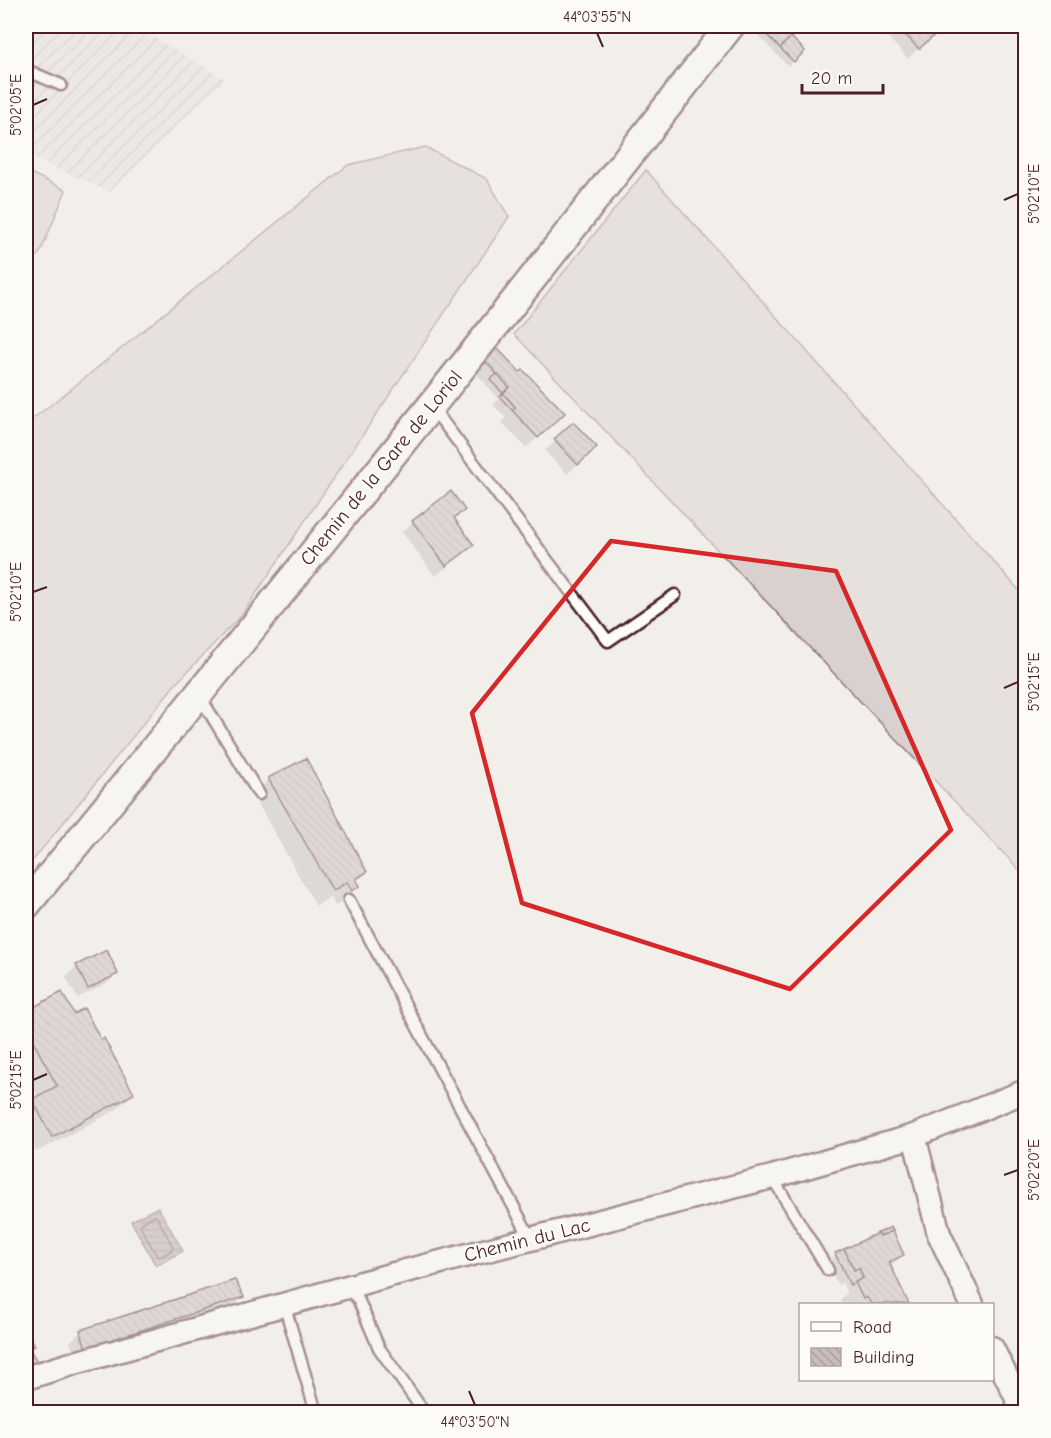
<svg xmlns="http://www.w3.org/2000/svg" width="1051" height="1438" font-family="'Comic Neue',sans-serif">
	<defs>
		<pattern id="industrial-furrows" width="10" height="10" patternUnits="userSpaceOnUse" patternTransform="scale(1.5)"><rect width="10" height="10" fill="#e5dfdd"/><path d="M-1 1l2-2M0 10L10 0M9 11l2-2" fill="none" stroke="#c6bfbe"/></pattern>
		<pattern id="water-rules" width="6" height="5" patternUnits="userSpaceOnUse" patternTransform="scale(1.5)"><rect width="6" height="5" fill="#b7a5a6"/><path d="M0 2.5h6" fill="none" stroke="#978687"/></pattern>
		<pattern id="building-back-hatch" width="6" height="6" patternUnits="userSpaceOnUse" patternTransform="scale(1.5)"><rect width="6" height="6" fill="#c8bbbb"/><path d="M-1 5l2 2M0 0l6 6M5-1l2 2" fill="none" stroke="#ada0a1"/></pattern>
	</defs>
	<rect width="100%" height="100%" fill="#f2efeb"/>
	<filter id="ink" filterUnits="userSpaceOnUse"><feTurbulence type="fractalNoise" baseFrequency=".0167" numOctaves="2"/><feDisplacementMap in="SourceGraphic" scale="12" xChannelSelector="R" yChannelSelector="G"/><feConvolveMatrix kernelMatrix="1 2 1 2 8 2 1 2 1" color-interpolation-filters="sRGB"/></filter>
	<g filter="url(#ink)">
		<path fill="url(#industrial-furrows)" d="M26 26H135L225 79 110 192 26 155Z"/>
		<g fill="#d9d0cf" stroke="#92787d" stroke-width="1.5">
			<path d="M425 147 487 179 509 217 243 613 173 687 26 869V424L71 389 348 165Z"/>
			<path d="M646 170 1025 597V876L514 334Z"/>
			<path d="M26 171 66 190 40 253 26 265Z"/>
		</g>
		<path fill="url(#water-rules)" stroke="#8b6f75" stroke-width="1.5" d="M158 1207 183 1251 156 1266 131 1221Z"/>
		<g fill="#0003">
			<path d="M751 26H778L803 51 788 66 750 27Z"/>
			<path d="M885 26H930L935 32 908 59 881 30Z"/>
			<path d="M484 359 520 374 552 424 526 448 502 422 506 418 493 405 499 399 475 372Z"/>
			<path d="M573 424 595 447 567 474 545 451Z"/>
			<path d="M463 509 453 520 472 545 461 556 435 576 402 532 413 522Z"/>
			<path d="M269 779 366 872 356 881 358 886 342 902 335 906 331 897 316 906 253 795Z"/>
			<path d="M77 966 117 974 106 984 77 998 66 977Z"/>
			<path d="M26 1007 30 1011 73 1016 132 1094 116 1110 36 1152 26 1133V1108L33 1101 38 1098 26 1074Z"/>
			<path d="M836 1254 902 1255 890 1267 907 1304H842L840 1300 847 1292 842 1283 838 1285 829 1266 833 1262 831 1259Z"/>
			<path d="M243 1297 232 1307 76 1358 70 1342 81 1331Z"/>
		</g>
		<g fill="none" stroke-linecap="round" stroke-linejoin="round">
			<path stroke="#76555c" stroke-width="1.5" d="M153 1216 157 1217 173 1247 172 1250 160 1257 157 1256 140 1226 142 1223Z"/>
		</g>
		<g fill="url(#building-back-hatch)" stroke="#4a1f2b" stroke-width="1.5">
			<path d="M759 26H772L765 33Z"/>
			<path d="M772 26H780L791 37 780 48 765 33Z"/>
			<path d="M897 26H932L938 32 919 49Z"/>
			<path d="M791 37 805 51 794 62 780 48Z"/>
			<path d="M495 346 520 372 523 370 565 413 538 438 512 410 515 407 503 393 509 387 484 360Z"/>
			<path d="M497 374 509 387 503 393 490 380Z"/>
			<path d="M503 393 515 407 512 410 500 397Z"/>
			<path d="M573 422 597 447 578 465 554 439Z"/>
			<path d="M451 491 465 510 454 518 474 545 446 566 412 521Z"/>
			<path d="M306 758 367 872 356 879 360 886 352 891 347 882 333 891 268 778Z"/>
			<path d="M107 950 118 974 88 989 76 965Z"/>
			<path d="M62 992 74 1014 84 1008 101 1040 104 1038 134 1094 52 1137 32 1099 57 1086 33 1041 26 1045V1006L30 1009Z"/>
			<path d="M891 1227 893 1231 880 1236 878 1233Z"/>
			<path d="M893 1231 904 1255 889 1262 909 1304H871L867 1297 863 1299 855 1282 863 1278 859 1268 854 1270 844 1249 878 1233 880 1236Z"/>
			<path d="M844 1249 854 1270 859 1268 863 1278 850 1285 835 1253Z"/>
			<path d="M235 1280 244 1297 86 1348 80 1330Z"/>
			<path d="M29 1334 35 1345 29 1349 26 1343V1336Z"/>
			<path d="M26 1343 41 1368 26 1372Z"/>
		</g>
		<g fill="none" stroke-linecap="round" stroke-linejoin="round">
			<defs>
				<g id="service">
					<path d="M26 70 61 85"/>
					<path d="M431 406 608 641 675 595"/>
					<path d="M199 695 259 794"/>
					<path d="M349 900 531 1239"/>
					<path d="M772 1177 828 1270"/>
					<path d="M346 1287 358 1299 379 1348 424 1412"/>
					<path d="M284 1304 316 1412"/>
				</g>
				<g id="minor">
					<path d="M914 1136 939 1234 972 1304"/>
					<path d="M992 1348 1024 1412"/>
					<path d="M26 1378 71 1364 390 1275 772 1177 914 1136 1026 1091"/>
				</g>
				<path id="tertiary" d="M26 905C265 615 500 323 730 26"/>
			</defs>
			<use href="#service" stroke="#4a1f2b" stroke-width="15"/>
			<use href="#minor" stroke="#4a1f2b" stroke-width="27"/>
			<use href="#tertiary" stroke="#4a1f2b" stroke-width="32"/>
			<use href="#service" stroke="#fdfcf7" stroke-width="10"/>
			<use href="#minor" stroke="#fdfcf7" stroke-width="22"/>
			<use href="#tertiary" stroke="#fdfcf7" stroke-width="27"/>
		</g>
	</g>
	<path d="M0 0H1051V1438H0ZM611 541 836 571 951 830 790 989 522 903 472 713Z" fill="#f2efeb" fill-opacity=".55" fill-rule="evenodd"/>
	<path fill="none" stroke="#d62828" stroke-width="4.5" stroke-linejoin="round" d="M611 541 836 571 951 830 790 989 522 903 472 713Z"/>
	<path fill="none" stroke="#4a1f2b" stroke-width="2" d="M597 33 603 47M33 105 47 99M1004 200 1018 194M33 592 47 587M1004 688 1018 682M33 1080 47 1074M1004 1175 1018 1170M469 1391 475 1405"/>
	<g text-anchor="middle" dominant-baseline="central" stroke-width="4.5" stroke-linejoin="round" paint-order="stroke">
		<g font-size="20" fill="#4a1f2b" stroke="#fdfcf7">
			<text transform="translate(381 468) rotate(-51)">Chemin de la Gare de Loriol</text>
			<text transform="translate(527 1240) rotate(-14)">Chemin du Lac</text>
		</g>
	</g>
	<rect width="1051" height="1438" fill="none" stroke="#fdfcf7" stroke-width="66"/>
	<rect x="799" y="1303" width="195" height="78" fill="#fdfcf7" stroke="#b5a4a5" stroke-width="1.5"/>
	<rect x="811" y="1322" width="30" height="9" fill="#fdfcf7" stroke="#b5a4a5" stroke-width="1.5"/>
	<text x="853" y="1333" font-size="18" fill="#4a1f2b">Road</text>
	<rect x="811" y="1348" width="30" height="18" fill="url(#building-back-hatch)" stroke="#b5a4a5" stroke-width="1.5"/>
	<text x="853" y="1363" font-size="18" fill="#4a1f2b">Building</text>
	<path d="M802 84v9h81v-9" fill="none" stroke="#4a1f2b" stroke-width="3"/>
	<text x="811" y="84" font-size="18" fill="#4a1f2b" stroke="#fdfcf7" stroke-width="4.5" paint-order="stroke">20 m</text>
	<rect x="33" y="33" width="985" height="1372" fill="none" stroke="#4a1f2b" stroke-width="2"/>
	<g font-size="15" text-anchor="middle" fill="#4a1f2b">
		<text x="597" y="22">44°03'55"N</text>
		<text transform="translate(16 105) rotate(-90)" y="5">5°02'05"E</text>
		<text transform="translate(1034 194) rotate(-90)" y="5">5°02'10"E</text>
		<text transform="translate(16 592) rotate(-90)" y="5">5°02'10"E</text>
		<text transform="translate(1034 682) rotate(-90)" y="5">5°02'15"E</text>
		<text transform="translate(16 1080) rotate(-90)" y="5">5°02'15"E</text>
		<text transform="translate(1034 1170) rotate(-90)" y="5">5°02'20"E</text>
		<text x="475" y="1427">44°03'50"N</text>
	</g>
</svg>
